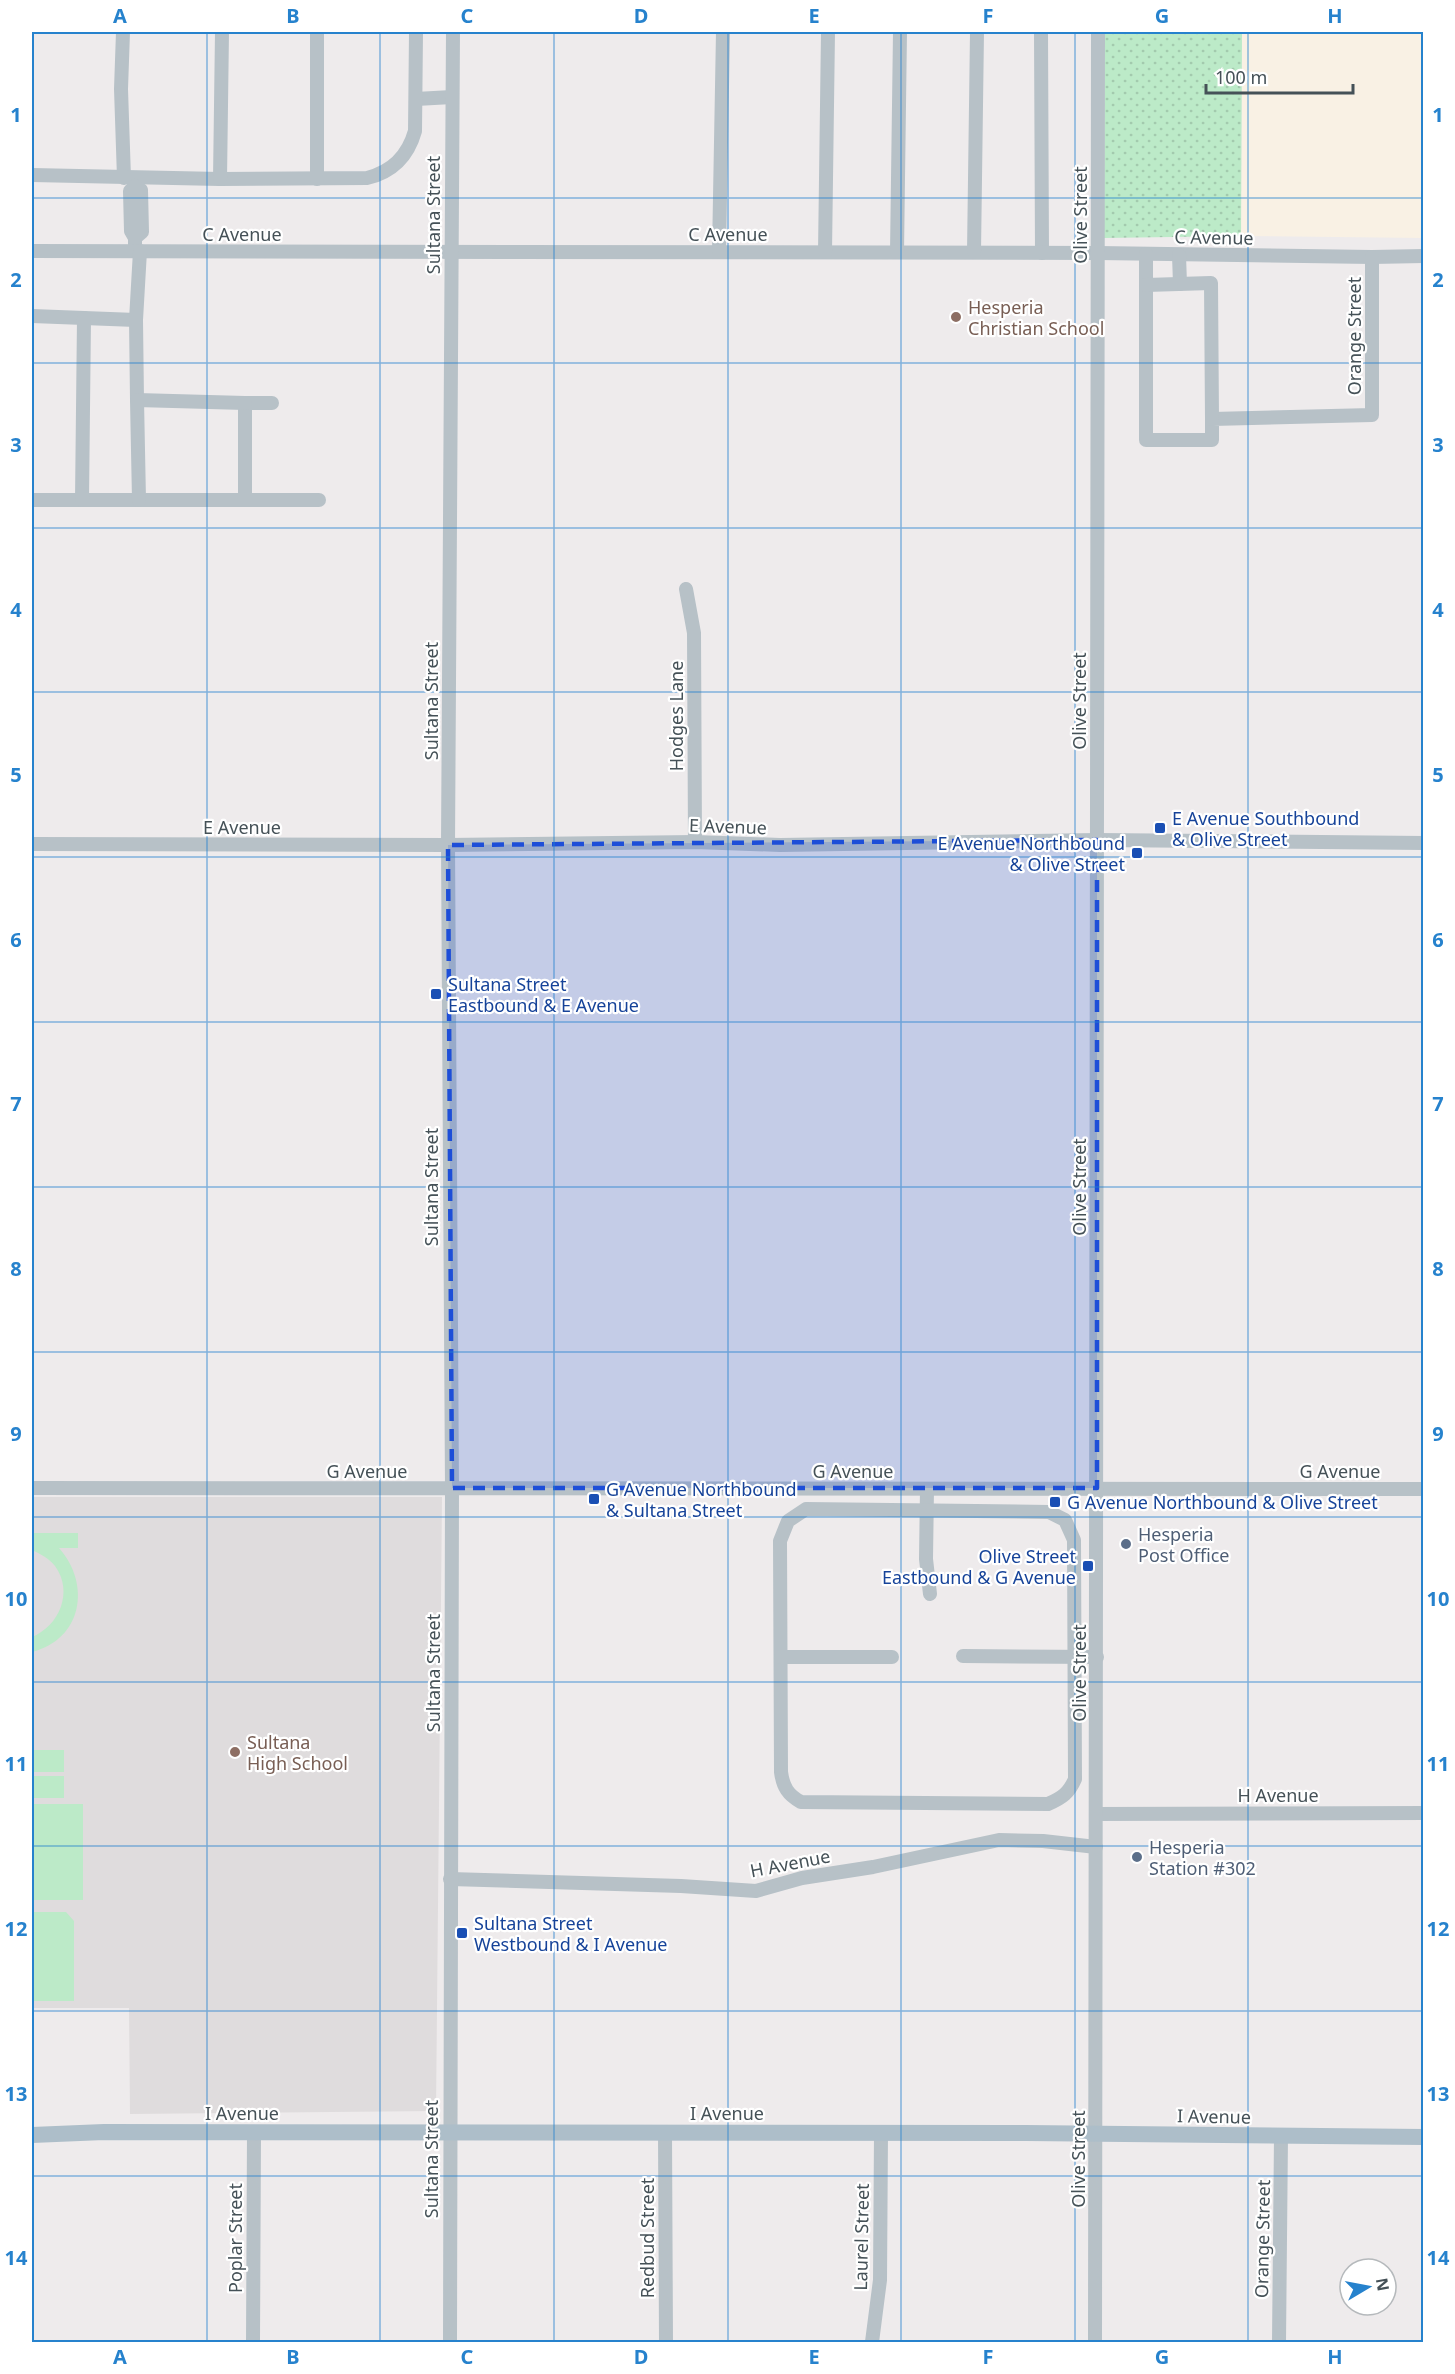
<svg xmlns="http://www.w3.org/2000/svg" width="1455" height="2374" font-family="'Noto Sans',sans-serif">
	<defs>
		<pattern id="grass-dots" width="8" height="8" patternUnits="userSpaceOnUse" patternTransform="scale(1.5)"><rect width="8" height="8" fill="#bceac8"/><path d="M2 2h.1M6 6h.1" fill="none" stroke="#a3caae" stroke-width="1.8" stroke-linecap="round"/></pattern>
	</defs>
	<rect width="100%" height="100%" fill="#eeebec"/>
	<path fill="#f9f1e4" d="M1242 32H1423V238L1241 236Z"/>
	<path fill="#dfdcdd" d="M32 1497H442L436 2111 130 2114 129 2008H32Z"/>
	<path fill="url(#grass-dots)" d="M1105 32H1242L1241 236 1104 238Z"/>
	<g fill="#bceac8">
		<path d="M32 1533H78V1548H59C91 1584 83 1639 32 1652V1637C59 1626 74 1592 55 1566 49 1558 40 1554 32 1550Z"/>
		<rect x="32" y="1750" width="32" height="22"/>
		<rect x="32" y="1776" width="32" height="22"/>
		<rect x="32" y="1804" width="51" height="96"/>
		<path d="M32 1912H66L74 1921V2001H32Z"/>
	</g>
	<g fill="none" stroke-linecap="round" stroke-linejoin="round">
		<g stroke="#b7c1c7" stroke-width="14">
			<path d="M123 32 121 89 124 178"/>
			<path d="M1041 32 1042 253"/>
			<path d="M416 99 452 97"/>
			<path d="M32 175 220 179 367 178C392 172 408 156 415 131L416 32"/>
			<path d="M220 179 222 32"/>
			<path d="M317 179V32"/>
			<path d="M135 238 142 232 141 190 135 186 130 191 131 231 135 238V251"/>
			<path d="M32 251 1098 253 1372 257 1424 256"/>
			<path d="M719 252 723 32"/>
			<path d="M825 252 828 32"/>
			<path d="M897 252 900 32"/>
			<path d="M974 252 977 32"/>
			<path d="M1146 254V440H1212V419L1372 415V257"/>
			<path d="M1179 255 1180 284"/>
			<path d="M1146 285 1211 283 1212 419"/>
			<path d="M32 316 136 320"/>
			<path d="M137 400 136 320 140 251"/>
			<path d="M245 499V403H272"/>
			<path d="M32 500H319"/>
			<path d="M82 500 84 318"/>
			<path d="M139 500 137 400 245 403"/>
			<path d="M686 589 694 633 695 842"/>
			<path d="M32 844 448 845 695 842 780 845 1097 840 1424 843"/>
			<path d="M32 1488 1424 1489"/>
			<path d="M927 1489 926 1559 930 1594"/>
			<path d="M806 1509 1049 1512 1065 1520 1074 1540 1075 1779C1069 1793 1062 1798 1048 1804L801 1802C788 1795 783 1787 781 1772L780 1541 788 1521Z"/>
			<path d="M963 1656 1097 1657"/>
			<path d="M781 1657H892"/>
			<path d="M1096 1814 1424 1813"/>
			<path d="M450 1879 681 1886 756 1891 802 1878 873 1867 999 1840 1043 1841 1096 1847"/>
			<path d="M665 2133 666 2342"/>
			<path d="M253 2342 254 2133"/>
			<path d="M450 2342 452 1488 448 845 453 32"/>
			<path d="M872 2342 880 2280 881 2133"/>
			<path d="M1095 2342 1098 32"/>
			<path d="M1279 2342 1281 2136"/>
		</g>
		<path stroke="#adbec9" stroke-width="16" d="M32 2135 104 2132 1026 2133 1424 2137"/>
	</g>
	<path fill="#1d4ed8" fill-opacity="0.2" stroke="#1d4ed8" stroke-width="4.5" stroke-dasharray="12 8" stroke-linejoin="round" d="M1097 840V1488H452L448 845Z"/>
	<path fill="none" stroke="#2682cd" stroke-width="1.5" stroke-opacity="0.55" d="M207 32V2342M380 32V2342M554 32V2342M728 32V2342M901 32V2342M1075 32V2342M1248 32V2342M32 198H1424M32 363H1424M32 528H1424M32 692H1424M32 857H1424M32 1022H1424M32 1187H1424M32 1352H1424M32 1517H1424M32 1682H1424M32 1846H1424M32 2011H1424M32 2176H1424"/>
	<g fill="#8d6e63" stroke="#fff" stroke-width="2">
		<circle cx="956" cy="317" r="6"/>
		<circle cx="235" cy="1752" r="6"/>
	</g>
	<g fill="#1a4fb4" stroke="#fff" stroke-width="2">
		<rect x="1154" y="822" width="12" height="12" rx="3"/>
		<rect x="1131" y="847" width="12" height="12" rx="3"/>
		<rect x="430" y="988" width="12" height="12" rx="3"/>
		<rect x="588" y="1493" width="12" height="12" rx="3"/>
		<rect x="1049" y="1496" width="12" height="12" rx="3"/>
		<rect x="1082" y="1560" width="12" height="12" rx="3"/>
		<rect x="456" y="1927" width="12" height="12" rx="3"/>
	</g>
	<g fill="#5c6f8a" stroke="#fff" stroke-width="2">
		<circle cx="1126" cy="1544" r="6"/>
		<circle cx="1137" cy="1857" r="6"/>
	</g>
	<g text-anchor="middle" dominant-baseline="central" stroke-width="4.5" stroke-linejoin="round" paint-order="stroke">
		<g font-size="18" fill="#455157" stroke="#fff">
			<text transform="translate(433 215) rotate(-90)">Sultana Street</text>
			<text transform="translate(1080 215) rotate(-90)">Olive Street</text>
			<text x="242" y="234">C Avenue</text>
			<text x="728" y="234">C Avenue</text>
			<text transform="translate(1214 237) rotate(1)">C Avenue</text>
			<text transform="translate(1354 336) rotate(-90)">Orange Street</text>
			<text transform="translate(431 701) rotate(-90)">Sultana Street</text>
			<text transform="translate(1079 701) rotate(-90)">Olive Street</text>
			<text transform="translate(676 716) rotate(-90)">Hodges Lane</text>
			<text transform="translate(728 826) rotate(2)">E Avenue</text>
			<text x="242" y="827">E Avenue</text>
			<text transform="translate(431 1187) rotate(-90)">Sultana Street</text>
			<text transform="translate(1079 1187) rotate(-90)">Olive Street</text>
			<text x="367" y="1471">G Avenue</text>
			<text x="853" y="1471">G Avenue</text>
			<text x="1340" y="1471">G Avenue</text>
			<text transform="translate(433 1673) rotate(-90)">Sultana Street</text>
			<text transform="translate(1079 1673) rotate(-90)">Olive Street</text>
			<text x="1278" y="1795">H Avenue</text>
			<text transform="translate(790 1863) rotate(-11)">H Avenue</text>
			<text x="242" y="2113">I Avenue</text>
			<text x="727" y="2113">I Avenue</text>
			<text transform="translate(1214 2116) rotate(1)">I Avenue</text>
			<text transform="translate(431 2159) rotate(-90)">Sultana Street</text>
			<text transform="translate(1078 2159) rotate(-90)">Olive Street</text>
			<text transform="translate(861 2237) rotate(-89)">Laurel Street</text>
			<text transform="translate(235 2238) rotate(-90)">Poplar Street</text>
			<text transform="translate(647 2238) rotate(-90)">Redbud Street</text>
			<text transform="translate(1262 2239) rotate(-89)">Orange Street</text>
		</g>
		<g font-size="18" fill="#785e54" stroke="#fff" text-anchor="start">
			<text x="968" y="307">Hesperia<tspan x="968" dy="21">Christian School</tspan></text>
			<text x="247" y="1742">Sultana<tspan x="247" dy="21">High School</tspan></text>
		</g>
		<g font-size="18" fill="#164399" stroke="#fff" text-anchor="start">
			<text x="1172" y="818">E Avenue Southbound<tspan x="1172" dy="21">&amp; Olive Street</tspan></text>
			<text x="1125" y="843" text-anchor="end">E Avenue Northbound<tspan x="1125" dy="21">&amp; Olive Street</tspan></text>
			<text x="448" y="984">Sultana Street<tspan x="448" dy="21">Eastbound &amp; E Avenue</tspan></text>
			<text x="606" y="1489">G Avenue Northbound<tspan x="606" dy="21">&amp; Sultana Street</tspan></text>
			<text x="1067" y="1502">G Avenue Northbound &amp; Olive Street</text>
			<text x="1076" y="1556" text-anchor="end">Olive Street<tspan x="1076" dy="21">Eastbound &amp; G Avenue</tspan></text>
			<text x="474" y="1923">Sultana Street<tspan x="474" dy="21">Westbound &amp; I Avenue</tspan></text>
		</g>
		<g font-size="18" fill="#4e5e75" stroke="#fff" text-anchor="start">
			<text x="1138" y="1534">Hesperia<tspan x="1138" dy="21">Post Office</tspan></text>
			<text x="1149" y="1847">Hesperia<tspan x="1149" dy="21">Station #302</tspan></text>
		</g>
	</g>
	<rect width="1455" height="2374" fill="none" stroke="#ffffff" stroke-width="66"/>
	<g transform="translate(1368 2287) rotate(80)"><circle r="28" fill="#ffffff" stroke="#b5b9bc" stroke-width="1.5"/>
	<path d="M0-4.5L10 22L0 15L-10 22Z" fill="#2682cd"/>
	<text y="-9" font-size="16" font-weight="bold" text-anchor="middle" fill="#455157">N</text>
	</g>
	<path d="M1206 84v9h147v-9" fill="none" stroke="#455157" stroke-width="3"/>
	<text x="1215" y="84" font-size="18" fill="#455157" stroke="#ffffff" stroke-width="4.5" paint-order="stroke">100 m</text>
	<rect x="33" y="33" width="1389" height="2308" fill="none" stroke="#2682cd" stroke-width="2"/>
	<g font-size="20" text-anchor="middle" font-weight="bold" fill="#2682cd">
		<text x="120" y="23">A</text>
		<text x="293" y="23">B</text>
		<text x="467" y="23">C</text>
		<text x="641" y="23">D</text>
		<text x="814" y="23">E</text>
		<text x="988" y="23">F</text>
		<text x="1162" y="23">G</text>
		<text x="1335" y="23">H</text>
		<text x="16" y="122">1</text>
		<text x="1438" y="122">1</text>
		<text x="16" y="287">2</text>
		<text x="1438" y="287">2</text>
		<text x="16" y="452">3</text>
		<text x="1438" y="452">3</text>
		<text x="16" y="617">4</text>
		<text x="1438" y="617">4</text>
		<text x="16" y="782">5</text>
		<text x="1438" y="782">5</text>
		<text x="16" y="947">6</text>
		<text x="1438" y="947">6</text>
		<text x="16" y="1111">7</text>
		<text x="1438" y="1111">7</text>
		<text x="16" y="1276">8</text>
		<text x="1438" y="1276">8</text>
		<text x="16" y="1441">9</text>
		<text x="1438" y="1441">9</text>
		<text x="16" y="1606">10</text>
		<text x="1438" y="1606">10</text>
		<text x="16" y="1771">11</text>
		<text x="1438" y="1771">11</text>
		<text x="16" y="1936">12</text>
		<text x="1438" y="1936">12</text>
		<text x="16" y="2101">13</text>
		<text x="1438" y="2101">13</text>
		<text x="16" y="2265">14</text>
		<text x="1438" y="2265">14</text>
		<text x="120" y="2364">A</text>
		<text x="293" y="2364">B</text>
		<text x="467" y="2364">C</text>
		<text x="641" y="2364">D</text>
		<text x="814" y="2364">E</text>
		<text x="988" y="2364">F</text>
		<text x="1162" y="2364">G</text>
		<text x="1335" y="2364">H</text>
	</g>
</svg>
